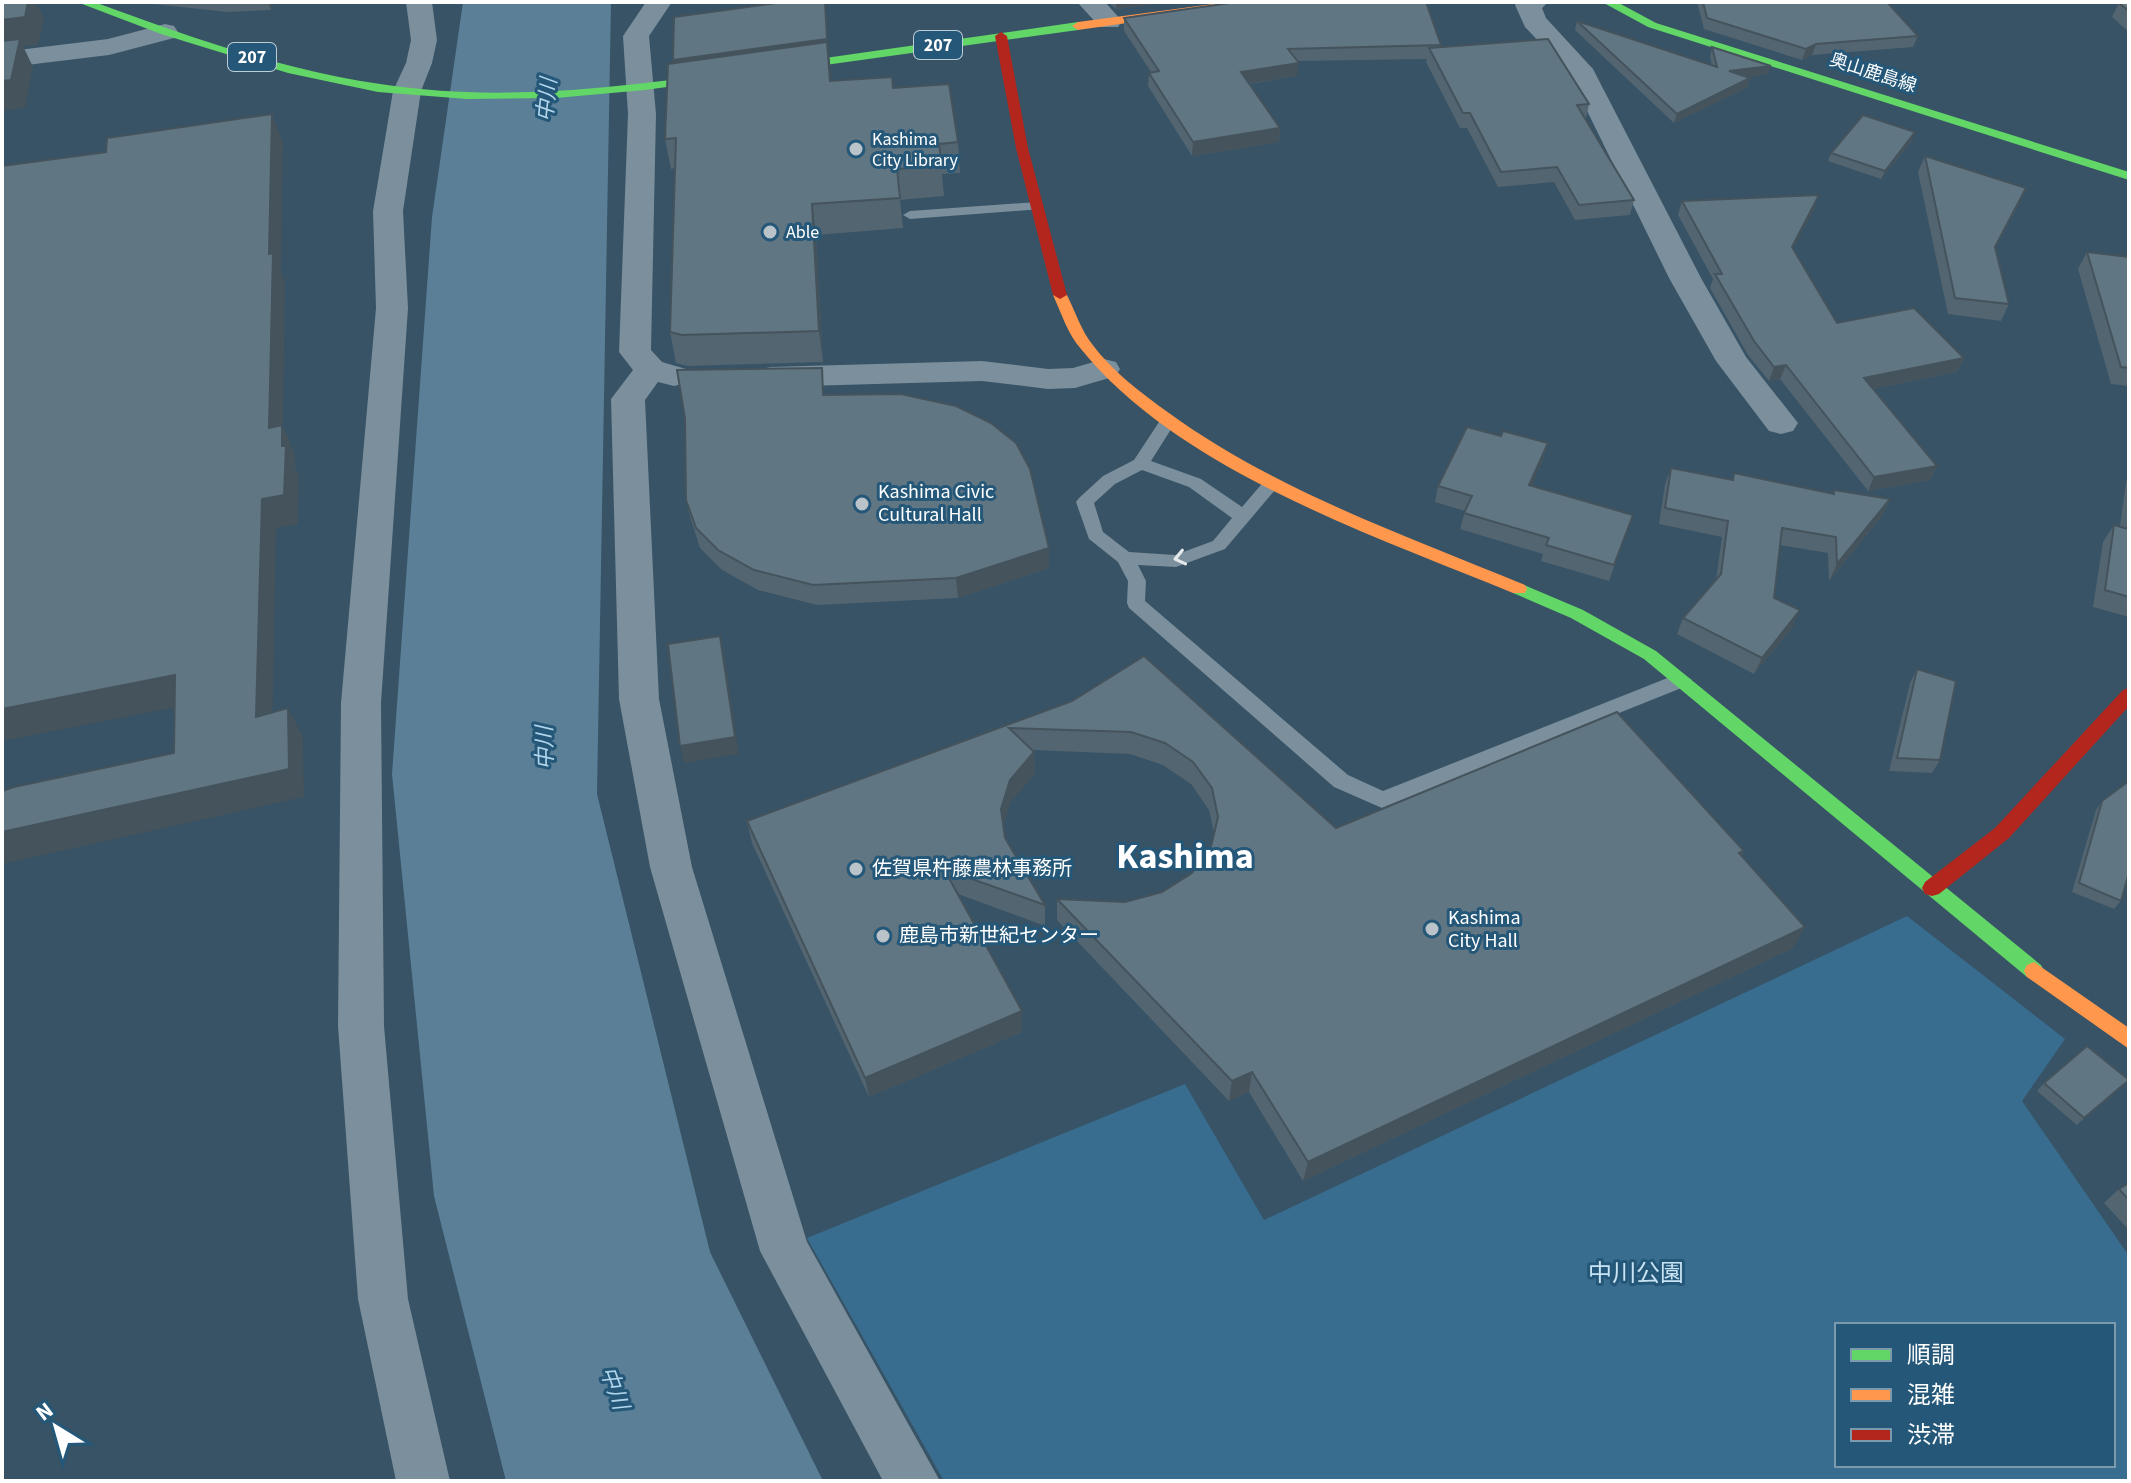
<svg xmlns="http://www.w3.org/2000/svg" width="2131" height="1483" font-family="'Source Sans 3','Noto Sans JP',sans-serif">
	<rect width="100%" height="100%" fill="#375365"/>
	<path fill="#386d8f" fill-rule="evenodd" d="M1907 916 2065 1039 2022 1101 2129 1256V1481H944L807 1238 1185 1084 1264 1220ZM1837 1325H2113V1465H1837Z"/>
	<path fill="#5a7f96" d="M463 2H611L597 794 710 1252 823 1481H506L434 1196 392 774 432 217Z"/>
	<g fill="none" stroke-linecap="round" stroke-linejoin="round">
		<g fill="#7b8f9c" fill-rule="evenodd">
			<path d="M1037 202 1042 203V209L910 219 903 215 910 211Z"/>
			<path d="M1167 418 1175 423 1151 461 1201 479 1242 507 1266 479 1272 477 1281 483 1225 549 1176 567 1138 565 1146 581 1145 601 1348 775 1383 791 1675 675 1682 673 1692 680 1689 685 1382 808 1334 787 1129 608 1127 603 1128 581 1118 562 1089 539 1076 502 1079 498 1103 476 1134 460 1161 419ZM1142 470 1189 487 1232 518 1213 541 1175 555 1129 552 1103 532 1094 503 1115 484Z"/>
		</g>
		<g fill="#7b8f9c" fill-rule="evenodd">
			<path d="M406 2H432L437 40 432 63 421 91 403 211 408 308 381 703 384 1026 408 1299 450 1481H396L358 1299 338 1026 341 703 376 308 373 211 393 91 406 63 411 40Z"/>
			<path d="M646 2H672L649 36 656 114 651 350 662 362 686 369 690 376 686 383 674 386 658 382 645 400 659 699 692 867 807 1242 940 1481H883L760 1251 650 867 619 699 611 399 633 370 619 352 628 114 623 36Z"/>
			<path d="M1077 2H1105L1122 21 1118 27H1100Z"/>
			<path d="M1517 2H1548L1542 8 1546 18 1593 69 1701 278 1746 357 1798 423 1793 431 1781 434 1769 431 1716 361 1669 278 1568 72 1525 27 1515 5Z"/>
			<path d="M165 24 174 26 178 32 174 38 109 55 2 68V52L108 39Z"/>
			<path d="M1104 359 1116 362 1120 369 1116 376 1075 388 1048 389 982 381 770 387 758 384 754 377 758 370 770 367 982 361 1048 369 1073 368Z"/>
		</g>
		<g fill="#63d668" fill-rule="evenodd">
			<path d="M77 2H94C200 41 308 79 421 89 544 101 668 81 790 63 886 49 982 36 1078 22L1084 26 1078 30 645 90 556 98 467 99 378 92 288 73 161 34Z"/>
			<path d="M1602 2H1617L1656 23 2129 172V180L1648 27Z"/>
			<path d="M1519 583 1583 610 1656 651 2041 965 2044 971 2041 977 2034 980 2027 977 1644 659 1571 618 1513 593 1511 589Z"/>
		</g>
		<g fill="#ff974d" fill-rule="evenodd">
			<path d="M1228 2H1259L1253 5 1078 30 1072 26 1078 22Z"/>
			<path d="M1060 291 1067 295C1075 311 1081 330 1092 344 1112 371 1141 393 1169 413 1275 490 1404 535 1525 585L1527 589 1525 593H1513C1372 535 1179 470 1081 349 1068 335 1061 312 1053 295Z"/>
			<path d="M2034 962 2129 1028V1049L2027 977 2024 971 2027 965Z"/>
		</g>
		<g fill="#b3261e" fill-rule="evenodd">
			<path d="M1001 32 1007 36 1028 148 1067 295 1060 299 1053 295 1016 148 995 36Z"/>
			<path d="M2129 688V706L2009 838 1939 894 1932 896 1925 894 1922 888 1925 882 1995 828 2123 690Z"/>
		</g>
	</g>
	<g fill="#536571">
		<path d="M134 2H274L271 10 228 12Z"/>
		<path d="M1108 2H1168L1116 9Z"/>
		<path d="M1697 2H1872L1918 36 1913 47 1812 55 1802 60 1704 29Z"/>
		<path d="M2129 2V32L2112 17 2119 3Z"/>
		<path d="M1124 18 1441 45V47L1589 104 1586 119 1634 200 1630 215 1575 220 1554 182 1498 187 1467 128H1460L1426 62 1427 59 1298 61 1297 76 1249 84 1280 128 1279 142 1192 156 1148 86 1149 73 1151 72 1124 31Z"/>
		<path d="M1577 21 1712 66 1710 56 1712 47 1768 74 1747 77 1750 78 1748 87 1674 123 1575 30Z"/>
		<path d="M828 50 831 81 893 88 958 142 960 173 942 174 944 196 900 200 903 228 816 235 823 362 688 366 676 363 670 332 675 168 671 169 665 139 668 64Z"/>
		<path d="M1912 141 1881 179 1828 161 1831 153Z"/>
		<path d="M1925 156 2019 204 1995 248 2009 304 2001 321 1948 314 1918 172Z"/>
		<path d="M1682 201 1814 209 1793 248 1837 323 1964 358 1957 372 1873 389 1937 466 1930 480 1868 491 1780 379 1769 381 1748 355 1710 288 1713 279 1678 215Z"/>
		<path d="M2087 252 2129 257V386L2111 384 2078 269Z"/>
		<path d="M825 395 1049 548V568L958 598 817 605 758 590 722 570 700 548 691 520 686 500Z"/>
		<path d="M1501 436 1548 443 1543 459 1531 486 1633 515 1609 581 1541 561 1543 554 1460 529 1465 511 1435 502 1438 486Z"/>
		<path d="M1671 468 1732 480 1734 473 1833 493 1834 490 1890 499 1882 516 1829 581 1828 553 1780 545 1774 598 1793 627 1754 674 1677 634 1683 618 1716 580 1722 537 1659 524 1665 484Z"/>
		<path d="M2129 476V617L2093 607 2103 542 2114 525 2120 526 2126 482Z"/>
		<path d="M1144 656 1336 828 1744 851 1741 856 1793 948 1303 1181 1249 1092 1229 1101 1057 920V899L1125 902 1162 892 1192 873 1211 847 1214 833 1209 810 1191 784 1163 765 1130 754 1033 750 1034 752 1035 774 1011 801 1003 825 1005 838 1045 905V926L958 894 1022 1011V1032L869 1097 752 843 747 821 1072 701Z"/>
		<path d="M1917 669 1940 760 1932 773 1889 771 1910 683Z"/>
		<path d="M2102 801 2121 901 2114 909 2072 892 2096 810Z"/>
		<path d="M2044 1083 2121 1088 2077 1125 2037 1091Z"/>
		<path d="M2129 1183V1230L2104 1203 2119 1189Z"/>
	</g>
	<g fill="#44535c">
		<path d="M28 2H36L44 18 38 45 23 46 33 67 25 108 2 111V20Z"/>
		<path d="M268 2H274L271 10Z"/>
		<path d="M825 2 834 111 675 71 673 60Z"/>
		<path d="M1116 2H1168L1116 9Z"/>
		<path d="M1816 44 1812 55 1802 60 1806 49Z"/>
		<path d="M1299 63 1297 76 1239 85 1241 72Z"/>
		<path d="M1771 66 1768 74 1726 80 1729 71Z"/>
		<path d="M1750 78 1748 87 1674 123 1677 114Z"/>
		<path d="M272 114 283 143 281 271 285 282 283 426 295 455V467L299 475 298 524 276 528 272 746 256 717 262 499 269 428V254Z"/>
		<path d="M1280 128 1279 142 1192 156 1193 142Z"/>
		<path d="M1915 132 1912 141 1881 179 1885 171Z"/>
		<path d="M1819 195 1814 209 1787 261 1792 247Z"/>
		<path d="M812 204 816 235 823 362 819 331Z"/>
		<path d="M1964 358 1957 372 1858 392 1864 378Z"/>
		<path d="M1786 365 1780 379 1769 381 1774 367Z"/>
		<path d="M1548 443 1543 459 1525 501 1529 485Z"/>
		<path d="M1937 466 1930 480 1868 491 1874 477Z"/>
		<path d="M1890 499 1882 516 1829 581 1837 564Z"/>
		<path d="M1049 548V568L958 598 956 578Z"/>
		<path d="M1800 610 1793 627 1754 674 1762 658Z"/>
		<path d="M720 636 724 653 739 754 684 763 680 746Z"/>
		<path d="M175 675 192 704 2 741V709Z"/>
		<path d="M288 708 303 737 304 797 2 864V832Z"/>
		<path d="M1034 752 1035 774 1011 801 1002 830 1001 809 1010 780Z"/>
		<path d="M1805 927 1793 948 1303 1181 1308 1162Z"/>
		<path d="M1022 1011V1032L869 1097 865 1078Z"/>
		<path d="M1252 1072 1249 1092 1229 1101 1232 1081Z"/>
		<path d="M2129 1080 2121 1088 2077 1125 2084 1118Z"/>
	</g>
	<g fill="#617683" stroke="#44535c" stroke-width="2">
		<path d="M2 2H28L25 17 2 20Z"/>
		<path d="M784 2H825L827 39 673 60 674 17Z"/>
		<path d="M1237 2H1426L1441 45 1288 49 1299 63 1241 72 1280 128 1193 142 1149 73 1159 71 1124 18Z"/>
		<path d="M1703 2H1887L1918 36 1816 44 1806 49 1707 18Z"/>
		<path d="M2129 2V11L2119 3 2125 2Z"/>
		<path d="M1577 21 1717 67 1712 47 1771 66 1729 71 1750 78 1677 114Z"/>
		<path d="M20 39 11 80 2 81V41Z"/>
		<path d="M1548 39 1589 104 1577 105 1634 200 1579 205 1557 167 1501 172 1470 113H1463L1429 48Z"/>
		<path d="M827 42 830 81 892 77 893 88 949 84 958 142 939 144 942 166 897 169 900 198 812 204 819 331 682 335 670 332 676 138 665 139 668 64Z"/>
		<path d="M272 114 269 254 273 253 269 428 282 425V446H286L284 495 262 499 256 717 288 708 289 769 2 832V791L14 787 174 753 175 675 2 709V166L106 152 107 138Z"/>
		<path d="M1863 115 1915 132 1885 171 1831 153Z"/>
		<path d="M1925 156 2026 188 1995 247 2009 304 1955 298Z"/>
		<path d="M1819 195 1792 247 1837 323 1914 308 1964 358 1864 378 1937 466 1874 477 1786 365 1774 367 1754 341 1715 274H1722L1682 201Z"/>
		<path d="M2087 252 2129 257V368L2121 367Z"/>
		<path d="M822 368 823 395 901 394 956 406 991 423 1016 443 1030 469 1049 548 956 578 813 585 754 570 718 550 696 528 686 500 685 418 677 370Z"/>
		<path d="M1467 427 1501 436 1503 431 1548 443 1529 485 1633 515 1614 565 1546 545 1549 538 1464 513 1472 496 1438 486Z"/>
		<path d="M1671 468 1733 480 1734 473 1834 494V490L1890 499 1837 564 1836 537 1782 528 1774 598 1800 610 1762 658 1683 618 1721 574 1728 521 1665 508Z"/>
		<path d="M2129 523V597L2105 590 2114 525 2128 529Z"/>
		<path d="M720 636 735 737 680 746 668 644Z"/>
		<path d="M1144 656 1336 828 1617 712 1744 851 1739 853 1805 927 1308 1162 1252 1072 1232 1081 1057 899 1125 902 1162 892 1192 873 1211 847 1218 817 1212 788 1193 762 1165 743 1131 732 1009 728 1034 752 1010 780 1001 809 1005 838 1045 905 944 869 1022 1011 865 1078 747 821 1072 701Z"/>
		<path d="M1917 669 1956 681 1940 760 1897 758Z"/>
		<path d="M2129 781V872L2121 901 2079 883 2102 801Z"/>
		<path d="M2087 1046 2129 1080 2084 1118 2044 1083Z"/>
		<path d="M2129 1183V1200L2119 1189Z"/>
	</g>
	<defs><path id="oneway-chevron" d="M-2-3.5L2.5 0L-2 3.5" fill="none" stroke-width="1.6" stroke-linecap="round" stroke-linejoin="round" transform="scale(2)"/></defs>
	<use stroke="#e5e9eb" href="#oneway-chevron" transform="translate(1180 558) rotate(167)"/>
	<g fill="#b9c3c9" stroke="#245778" stroke-width="3">
		<circle cx="856" cy="149" r="8"/>
		<circle cx="770" cy="232" r="8"/>
		<circle cx="862" cy="504" r="8"/>
		<circle cx="856" cy="869" r="8"/>
		<circle cx="1432" cy="929" r="8"/>
		<circle cx="883" cy="936" r="8"/>
	</g>
	<g text-anchor="middle" dominant-baseline="central" stroke-width="6" stroke-linejoin="round" paint-order="stroke">
		<g fill="#245778" stroke="#bdcdd6" stroke-width="2">
			<rect x="914" y="31" width="48" height="28" rx="6"/>
			<rect x="228" y="43" width="48" height="28" rx="6"/>
		</g>
		<g font-size="18" font-weight="bold" fill="#fff">
			<text x="938" y="45">207</text>
			<text x="252" y="57">207</text>
		</g>
		<g font-size="18" fill="#fff" stroke="#245778">
			<text transform="translate(1873 73) rotate(18)">奥山鹿島線</text>
		</g>
		<g font-size="18" fill="#fff" stroke="#245778" text-anchor="start">
			<text x="872" y="139">Kashima<tspan x="872" dy="21">City Library</tspan></text>
			<text x="786" y="232">Able</text>
		</g>
		<g font-size="20" fill="#fff" stroke="#245778" text-anchor="start">
			<text x="878" y="492">Kashima Civic<tspan x="878" dy="23">Cultural Hall</tspan></text>
			<text x="872" y="869">佐賀県杵藤農林事務所</text>
			<text x="1448" y="918">Kashima<tspan x="1448" dy="23">City Hall</tspan></text>
			<text x="899" y="936">鹿島市新世紀センター</text>
		</g>
		<g font-size="22" font-style="italic" fill="#b0d5eb" stroke="#245778">
			<text transform="translate(547 100) rotate(-84)">中川</text>
			<text transform="translate(545 748) rotate(-91)">中川</text>
			<text transform="translate(614 1388) rotate(70)">中川</text>
		</g>
		<g font-size="24" fill="#c8e3f3" stroke="#245778">
			<text x="1636" y="1273">中川公園</text>
		</g>
		<g font-size="36" font-weight="bold" fill="#fff" stroke="#245778">
			<text x="1185" y="856">Kashima</text>
		</g>
	</g>
	<rect width="2131" height="1483" fill="none" stroke="#ffffff" stroke-width="8"/>
	<rect x="1835" y="1323" width="280" height="144" fill="#245778" stroke="#7c9aae" stroke-width="2"/>
	<rect x="1851" y="1349" width="40" height="12" fill="#63d668" stroke="#7c9aae" stroke-width="2"/>
	<text x="1907" y="1363" font-size="24" fill="#ffffff">順調</text>
	<rect x="1851" y="1389" width="40" height="12" fill="#ff974d" stroke="#7c9aae" stroke-width="2"/>
	<text x="1907" y="1403" font-size="24" fill="#ffffff">混雑</text>
	<rect x="1851" y="1429" width="40" height="12" fill="#b3261e" stroke="#7c9aae" stroke-width="2"/>
	<text x="1907" y="1443" font-size="24" fill="#ffffff">渋滞</text>
	<g transform="translate(56 1427) rotate(323)" stroke="#245778" stroke-width="6" paint-order="stroke">
	<path d="M0-6L14 30L0 20L-14 30Z" fill="#ffffff"/>
	<text y="-12" font-size="22" font-weight="bold" text-anchor="middle" fill="#ffffff">N</text>
	</g>
</svg>
